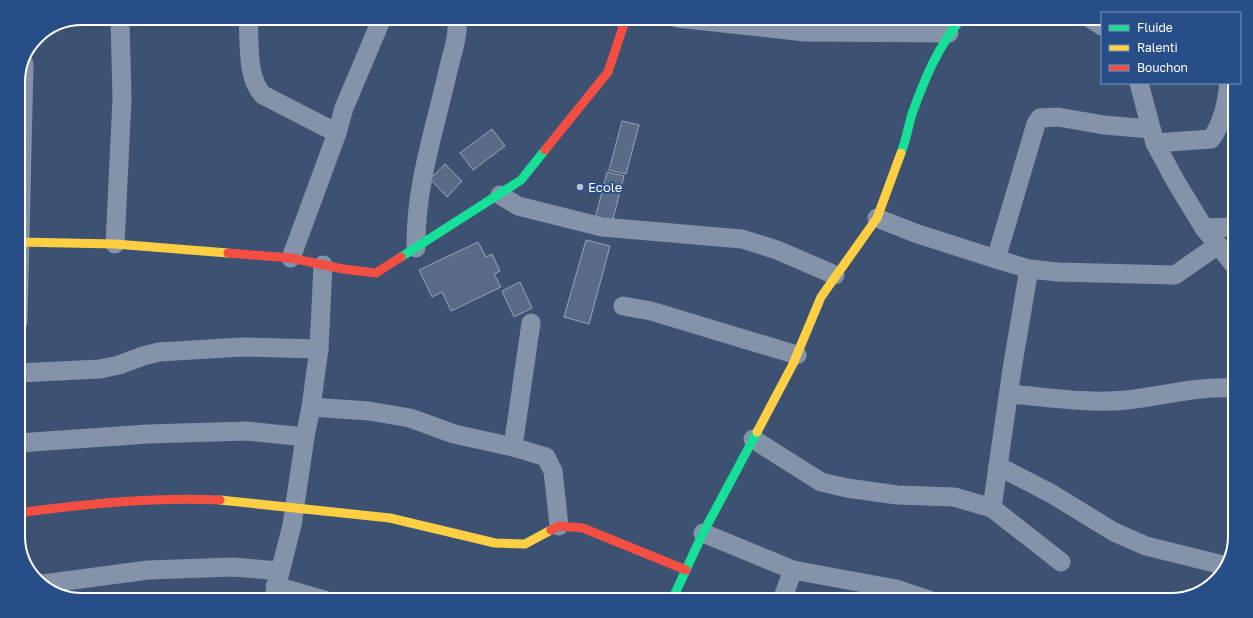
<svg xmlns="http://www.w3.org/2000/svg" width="1253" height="618" font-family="'Golos Text',sans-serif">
	<rect width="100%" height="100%" fill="#3d5273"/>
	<g fill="#5a6b85" stroke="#98a4b6">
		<path d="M622 121 639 125 626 174 609 170Z"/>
		<path d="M492 129 505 146 473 170 460 153Z"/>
		<path d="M445 164 462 181 447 197 430 179Z"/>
		<path d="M607 172 624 176 612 223 595 219Z"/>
		<path d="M586 240 610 246 589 324 564 317Z"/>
		<path d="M478 242 486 257 492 254 500 271 494 274 501 287 451 311 442 292 432 297 419 270Z"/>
		<path d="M520 282 532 308 514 317 502 291Z"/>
	</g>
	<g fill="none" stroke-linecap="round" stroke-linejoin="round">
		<g stroke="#8493a8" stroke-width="19">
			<path d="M248 18C250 41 246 78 263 95L337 133"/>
			<path d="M677 18 805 32 949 33"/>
			<path d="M1090 18 1102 26"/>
			<path d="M1139 83 1155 143 1176 182 1204 228 1235 266"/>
			<path d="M1155 143 1211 139C1223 123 1227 103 1229 83"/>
			<path d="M500 195 518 206 602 227 742 239 777 250 835 275"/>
			<path d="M877 218 915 233 996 259 1029 269 1058 272 1175 275 1218 245"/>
			<path d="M1204 228 1235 227"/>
			<path d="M115 244 122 99 120 18"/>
			<path d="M416 248C415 188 434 132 447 75 451 56 459 37 457 18"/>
			<path d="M291 258 337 133 344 108 382 18"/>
			<path d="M996 259 1036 124 1040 118 1058 117 1104 125 1151 129"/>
			<path d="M623 306 651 311 797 355"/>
			<path d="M18 322 24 64"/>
			<path d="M18 373 100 369 119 365 143 356 159 352 242 347 319 349"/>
			<path d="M1010 394C1046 397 1090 404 1126 400 1163 396 1197 386 1235 388"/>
			<path d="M311 407 369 411 410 418 454 434 513 447 546 457 553 471 559 526"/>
			<path d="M753 439 821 482 847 488 897 495 954 497 992 508 1061 562"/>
			<path d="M18 443 148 434 247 431 305 437"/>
			<path d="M513 447 531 323"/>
			<path d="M998 466 1052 494 1114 532 1146 546 1227 566"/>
			<path d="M992 508 1012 369 1029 269"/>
			<path d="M703 533 793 570 896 589 929 600"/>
			<path d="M43 584 148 570 233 567 279 571"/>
			<path d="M275 586 324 600"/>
			<path d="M273 600 292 525 305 437 311 407 319 349 323 265"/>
			<path d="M782 600 793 570"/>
		</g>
		<g stroke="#16e098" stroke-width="9">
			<path d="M901 153C906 141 908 127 912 114 924 80 938 46 962 18"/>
			<path d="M401 257 521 180 545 150"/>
			<path d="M672 600 703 533 757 432"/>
		</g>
		<g stroke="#ffcf43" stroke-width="9">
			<path d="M18 242 115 244 228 253"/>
			<path d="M757 432 793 364 821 297 877 218 901 153"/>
			<path d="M220 500 390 518 495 543 525 544 551 530"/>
		</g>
		<g stroke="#f24e42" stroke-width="9">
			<path d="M545 150 608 72 626 18"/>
			<path d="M228 253 291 258 343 269 376 273 401 257"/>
			<path d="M18 513C86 504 151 497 220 500"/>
			<path d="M551 530 559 526 583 528 686 570"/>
		</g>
	</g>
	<circle fill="#bbc2ce" stroke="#274e89" stroke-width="1.5" cx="580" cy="187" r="4"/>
	<g text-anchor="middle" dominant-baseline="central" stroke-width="3.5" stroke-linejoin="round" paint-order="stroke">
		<g font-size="13" fill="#fff" stroke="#274e89" text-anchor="start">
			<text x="588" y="187">Ecole</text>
		</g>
	</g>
	<path d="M0 0H1253V618H0ZM82 25H1171A57 57 0 0 1 1228 82V536A57 57 0 0 1 1171 593H82A57 57 0 0 1 25 536V82A57 57 0 0 1 82 25Z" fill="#274e89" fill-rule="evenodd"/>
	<path fill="none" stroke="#fff" stroke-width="2" d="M82 25H1171A57 57 0 0 1 1228 82V536A57 57 0 0 1 1171 593H82A57 57 0 0 1 25 536V82A57 57 0 0 1 82 25Z"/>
	<rect x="1101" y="12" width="140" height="72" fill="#274e89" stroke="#7d95b8"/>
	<rect x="1109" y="25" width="20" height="6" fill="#16e098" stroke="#7d95b8"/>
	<text x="1137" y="32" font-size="12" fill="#ffffff">Fluide</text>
	<rect x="1109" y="45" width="20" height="6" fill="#ffcf43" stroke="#7d95b8"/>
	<text x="1137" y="52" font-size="12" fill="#ffffff">Ralenti</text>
	<rect x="1109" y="65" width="20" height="6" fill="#f24e42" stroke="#7d95b8"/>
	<text x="1137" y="72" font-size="12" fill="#ffffff">Bouchon</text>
</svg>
